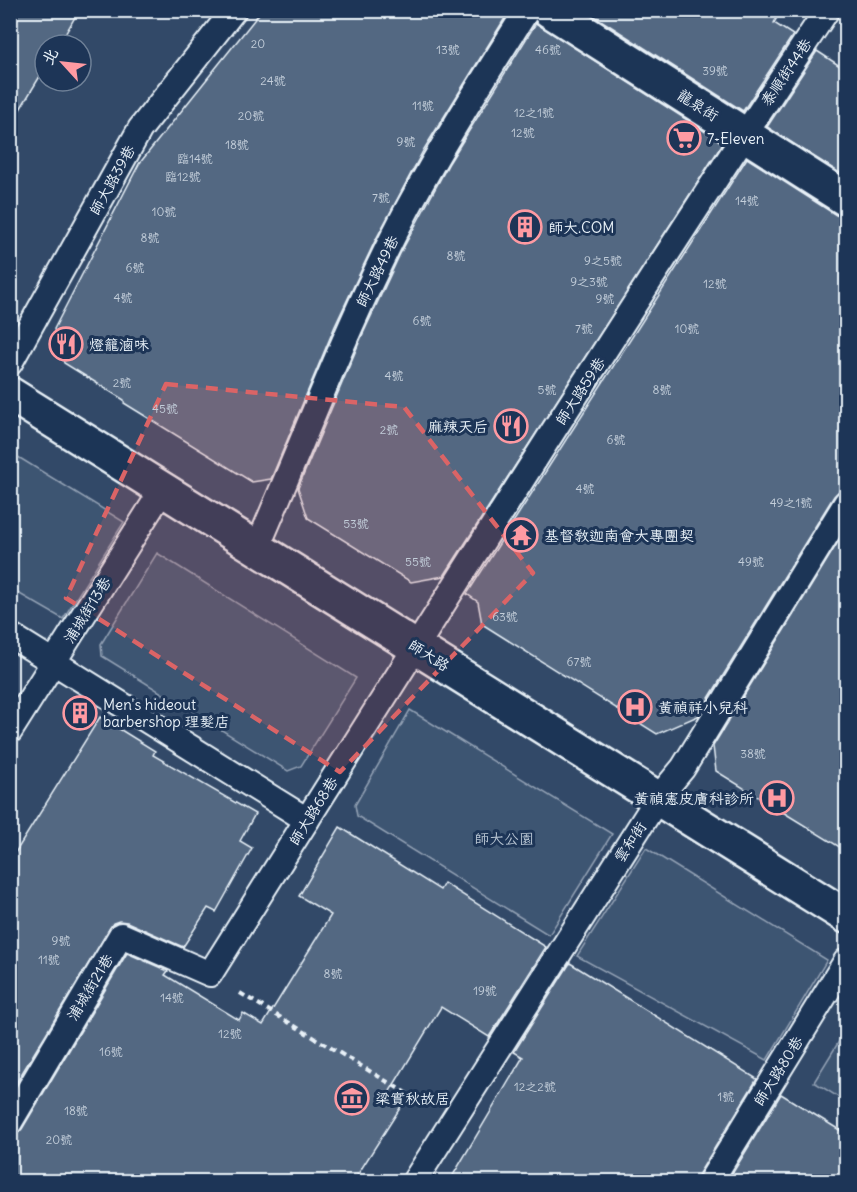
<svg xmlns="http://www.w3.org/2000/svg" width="857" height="1192" font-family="Delius,'LXGW WenKai TC',sans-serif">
	<rect width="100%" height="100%" fill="#253d5d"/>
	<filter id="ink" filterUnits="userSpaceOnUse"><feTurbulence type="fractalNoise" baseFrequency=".0167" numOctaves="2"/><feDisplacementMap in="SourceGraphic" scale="12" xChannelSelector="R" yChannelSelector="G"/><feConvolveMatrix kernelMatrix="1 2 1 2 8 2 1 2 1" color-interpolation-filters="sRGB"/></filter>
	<g filter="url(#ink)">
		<path fill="#334a68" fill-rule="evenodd" d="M10 11H846V1181H11ZM45 45H81V81H45Z"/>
		<g fill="#3e5472" stroke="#93a2b5" stroke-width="1.5">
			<path d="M10 452 124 522 63 619 11 589Z"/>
			<path d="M157 553 356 678 301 766 288 771 102 656 101 644Z"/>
			<path d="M410 710 612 834 549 935 357 816 355 805Z"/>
			<path d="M646 848 827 960 767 1060 577 956Z"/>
			<path d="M846 1030V1102L814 1082Z"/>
		</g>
		<g fill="#536782" stroke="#e8f1f8" stroke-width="1.5">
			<path d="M10 10H79L59 45H45V68L10 126Z"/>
			<path d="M262 10H510L424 149 375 241 335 326 271 479 252 482 124 403V400L64 363 54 329 139 164Z"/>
			<path d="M585 10H781L774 23 793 35 743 111Z"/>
			<path d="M536 23 723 143 444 576 411 582 308 518 298 488 361 338 400 254 449 163Z"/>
			<path d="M817 51 846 70V177L767 127Z"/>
			<path d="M747 158 836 215 846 218V489L840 490 834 496 698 716 657 734 482 624 478 602 467 594Z"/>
			<path d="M846 529V851L716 771 713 746Z"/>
			<path d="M100 717 155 751 153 755 255 814 240 841 252 848 216 912 208 908 183 947 127 922 119 921 113 923 10 1093V861Z"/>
			<path d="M340 827 440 890 444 883 546 947 489 1037 441 1007 387 1096 402 1105 353 1182H10V1136L17 1134 22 1129 127 953 168 971 165 975 239 1020 243 1013 263 1025 331 915 299 896Z"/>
			<path d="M570 963 757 1079 698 1175 696 1182H449L523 1057 514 1052Z"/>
			<path d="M781 1094 846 1134V1182H727Z"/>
		</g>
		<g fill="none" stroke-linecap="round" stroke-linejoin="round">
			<defs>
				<g id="lane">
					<path d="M10 363 140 129 234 10"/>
					<path d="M257 548C307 433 350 316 409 206 445 139 486 75 527 10"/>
					<path d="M10 635 307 820"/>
					<path d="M10 731 163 489"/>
					<path d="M10 1122 121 935 210 974C413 651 616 328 827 10"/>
					<path d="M414 1182 658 798 683 768 846 503"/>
					<path d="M710 1182 846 961"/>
				</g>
				<path id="street" d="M549 10 846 199"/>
				<path id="secondary" d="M10 394 846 916"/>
			</defs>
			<use href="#lane" stroke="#e8f1f8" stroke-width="28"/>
			<use href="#street" stroke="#e8f1f8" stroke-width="38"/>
			<use href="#secondary" stroke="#e8f1f8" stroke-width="38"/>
			<path stroke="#e8f1f8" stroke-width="4" stroke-dasharray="6 4.5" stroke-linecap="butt" d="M240 993 421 1102"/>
			<use href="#lane" stroke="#1d3557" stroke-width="24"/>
			<use href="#street" stroke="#1d3557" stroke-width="33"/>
			<use href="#secondary" stroke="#1d3557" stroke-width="33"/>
		</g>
	</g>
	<path fill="#db6466" fill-opacity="0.2" stroke="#db6466" stroke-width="4.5" stroke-dasharray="12 8" stroke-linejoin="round" d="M166 384 404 407 533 573 340 772 66 598Z"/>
	<defs>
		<symbol id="supermarket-ring" viewBox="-11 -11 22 22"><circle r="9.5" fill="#1d3557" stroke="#ff9aa2" stroke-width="1.5"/><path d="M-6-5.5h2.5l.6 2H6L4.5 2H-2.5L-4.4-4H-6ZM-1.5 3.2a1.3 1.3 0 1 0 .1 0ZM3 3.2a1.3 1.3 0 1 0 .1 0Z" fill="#ff9aa2"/></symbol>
		<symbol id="building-ring" viewBox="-11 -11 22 22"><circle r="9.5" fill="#1d3557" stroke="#ff9aa2" stroke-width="1.5"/><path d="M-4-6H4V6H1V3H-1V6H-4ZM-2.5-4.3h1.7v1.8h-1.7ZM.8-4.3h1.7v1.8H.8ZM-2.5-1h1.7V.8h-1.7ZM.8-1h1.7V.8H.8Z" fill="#ff9aa2"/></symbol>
		<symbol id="restaurant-ring" viewBox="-11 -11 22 22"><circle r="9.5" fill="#1d3557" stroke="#ff9aa2" stroke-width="1.5"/><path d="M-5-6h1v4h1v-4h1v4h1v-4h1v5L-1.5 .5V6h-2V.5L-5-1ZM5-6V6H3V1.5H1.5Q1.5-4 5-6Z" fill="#ff9aa2"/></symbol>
		<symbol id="temple-ring" viewBox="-11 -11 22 22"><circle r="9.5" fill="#1d3557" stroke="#ff9aa2" stroke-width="1.5"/><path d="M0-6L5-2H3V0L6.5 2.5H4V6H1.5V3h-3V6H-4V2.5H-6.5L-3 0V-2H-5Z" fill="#ff9aa2"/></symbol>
		<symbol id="hospital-ring" viewBox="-11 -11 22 22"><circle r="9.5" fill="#1d3557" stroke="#ff9aa2" stroke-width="1.5"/><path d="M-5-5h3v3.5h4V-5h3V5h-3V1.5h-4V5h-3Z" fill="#ff9aa2"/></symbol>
		<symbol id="museum-ring" viewBox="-11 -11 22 22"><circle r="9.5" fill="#1d3557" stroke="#ff9aa2" stroke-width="1.5"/><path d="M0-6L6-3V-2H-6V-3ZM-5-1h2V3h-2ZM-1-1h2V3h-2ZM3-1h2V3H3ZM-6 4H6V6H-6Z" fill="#ff9aa2"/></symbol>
	</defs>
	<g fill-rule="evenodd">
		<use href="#supermarket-ring" x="665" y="119" width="38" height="38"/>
		<use href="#building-ring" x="506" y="208" width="38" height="38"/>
		<use href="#restaurant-ring" x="47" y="325" width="38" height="38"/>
		<use href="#restaurant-ring" x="492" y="407" width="38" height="38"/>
		<use href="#temple-ring" x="502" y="516" width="38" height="38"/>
		<use href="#hospital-ring" x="616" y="688" width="38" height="38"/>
		<use href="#building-ring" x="61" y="694" width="38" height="38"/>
		<use href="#hospital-ring" x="758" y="779" width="38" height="38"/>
		<use href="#museum-ring" x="333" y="1079" width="38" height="38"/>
	</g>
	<g text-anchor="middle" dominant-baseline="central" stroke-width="6" stroke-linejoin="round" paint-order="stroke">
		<g font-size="12" fill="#c3ceda">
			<text x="258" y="43">20</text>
			<text x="448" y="49">13號</text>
			<text x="548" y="49">46號</text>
			<text x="715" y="70">39號</text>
			<text x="273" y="80">24號</text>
			<text x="423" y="105">11號</text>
			<text x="534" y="112">12之1號</text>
			<text x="251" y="115">20號</text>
			<text x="523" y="132">12號</text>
			<text x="406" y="141">9號</text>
			<text x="237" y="144">18號</text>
			<text x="195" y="158">臨14號</text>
			<text x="183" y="176">臨12號</text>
			<text x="381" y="197">7號</text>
			<text x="747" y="200">14號</text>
			<text x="164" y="211">10號</text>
			<text x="150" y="237">8號</text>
			<text x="456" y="255">8號</text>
			<text x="603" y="260">9之5號</text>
			<text x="135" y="267">6號</text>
			<text x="589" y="281">9之3號</text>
			<text x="715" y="283">12號</text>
			<text x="123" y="297">4號</text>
			<text x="605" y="298">9號</text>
			<text x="422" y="320">6號</text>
			<text x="584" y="328">7號</text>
			<text x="687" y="328">10號</text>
			<text x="394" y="375">4號</text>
			<text x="122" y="382">2號</text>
			<text x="547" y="389">5號</text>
			<text x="662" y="389">8號</text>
			<text x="165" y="408">45號</text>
			<text x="389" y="429">2號</text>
			<text x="616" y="439">6號</text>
			<text x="585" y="488">4號</text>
			<text x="791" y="502">49之1號</text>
			<text x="356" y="523">53號</text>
			<text x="418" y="561">55號</text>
			<text x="751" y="561">49號</text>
			<text x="505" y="616">63號</text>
			<text x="579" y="661">67號</text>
			<text x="753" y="753">38號</text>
			<text x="61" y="940">9號</text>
			<text x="49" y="959">11號</text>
			<text x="333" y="973">8號</text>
			<text x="485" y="990">19號</text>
			<text x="172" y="997">14號</text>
			<text x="230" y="1033">12號</text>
			<text x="111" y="1051">16號</text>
			<text x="535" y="1086">12之2號</text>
			<text x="726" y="1096">1號</text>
			<text x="76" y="1110">18號</text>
			<text x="59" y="1139">20號</text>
		</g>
		<g font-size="15" fill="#e8f1f8" stroke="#1d3557">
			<text transform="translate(786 72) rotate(-56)">泰順街44巷</text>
			<text transform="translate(698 105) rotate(32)">龍泉街</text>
			<text transform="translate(112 180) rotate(-61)">師大路39巷</text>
			<text transform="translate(377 271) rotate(-64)">師大路49巷</text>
			<text transform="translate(580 391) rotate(-57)">師大路59巷</text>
			<text transform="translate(87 610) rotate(-58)">浦城街13巷</text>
			<text transform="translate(429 655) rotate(32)">師大路</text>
			<text transform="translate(313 811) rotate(-58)">師大路68巷</text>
			<text transform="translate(630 842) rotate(-57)">雲和街</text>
			<text transform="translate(90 987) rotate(-59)">浦城街21巷</text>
			<text transform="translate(778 1071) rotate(-58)">師大路80巷</text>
		</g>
		<g font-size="15" fill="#e8f1f8" stroke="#1d3557" text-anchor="start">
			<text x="707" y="138">7-Eleven</text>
			<text x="548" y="227">師大.COM</text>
			<text x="89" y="344">燈籠滷味</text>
			<text x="488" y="426" text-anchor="end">麻辣天后</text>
			<text x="544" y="535">基督教迦南會大專團契</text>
			<text x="103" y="704">Men's hideout<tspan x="103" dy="17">barbershop 理髮店</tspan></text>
			<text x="658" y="707">黃禎祥小兒科</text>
			<text x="754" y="798" text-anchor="end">黃禎憲皮膚科診所</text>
			<text x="375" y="1098">梁實秋故居</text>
		</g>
		<g font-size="15" fill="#b5c2d0" stroke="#1d3557">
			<text x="504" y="838">師大公園</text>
		</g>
	</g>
	<rect width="857" height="1192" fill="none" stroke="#1d3557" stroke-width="36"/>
	<rect x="18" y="18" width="821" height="1156" fill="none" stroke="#e8f1f8" stroke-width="2" filter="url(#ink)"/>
	<g transform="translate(63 63) rotate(297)"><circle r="28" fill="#1d3557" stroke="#6e8097" stroke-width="1.5"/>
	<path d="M0-4.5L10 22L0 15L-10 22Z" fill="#ff9aa2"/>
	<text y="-9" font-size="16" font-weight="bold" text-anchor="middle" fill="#e8f1f8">北</text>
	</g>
</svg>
